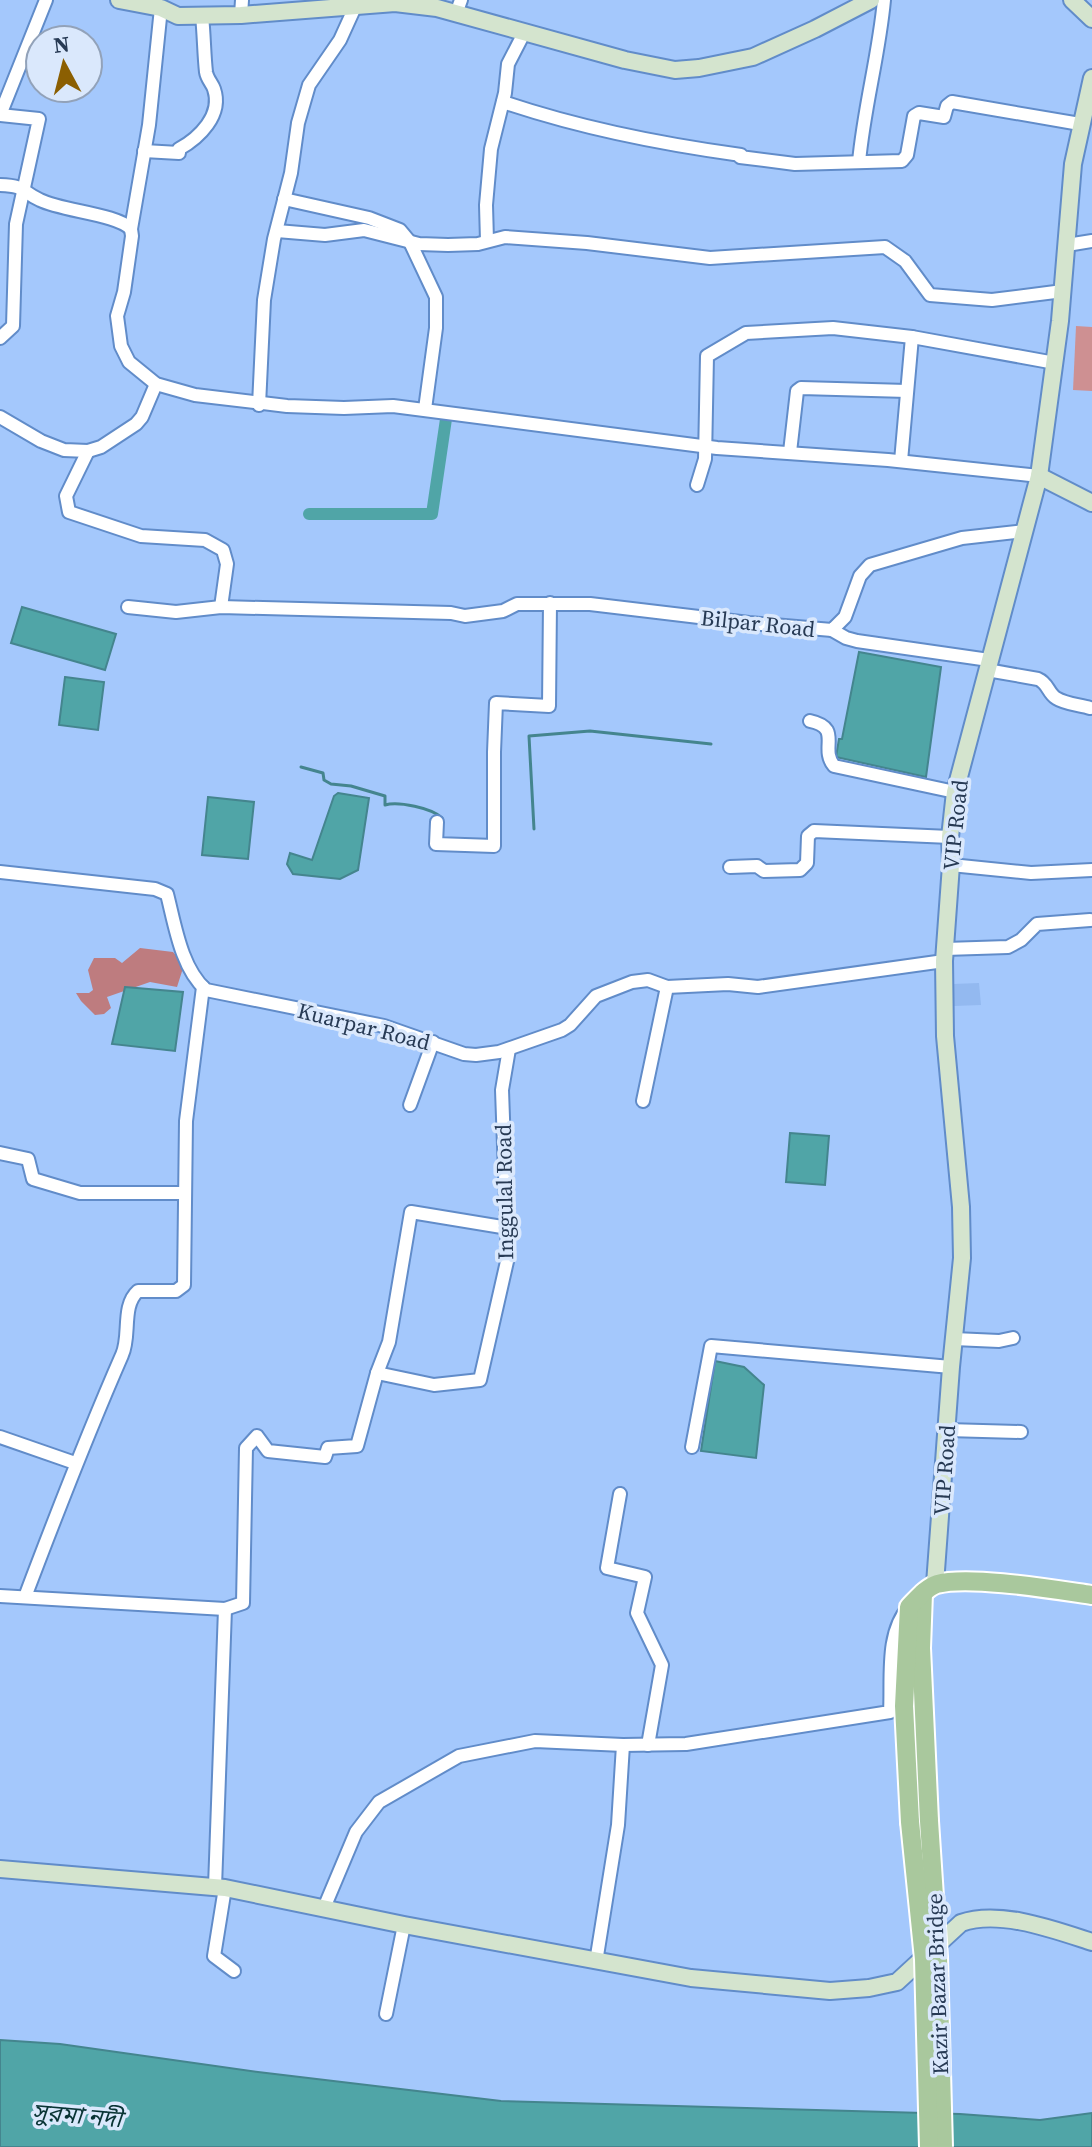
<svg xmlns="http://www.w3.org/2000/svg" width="1092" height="2147" font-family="'Source Serif 4','Noto Sans Bengali',serif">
	<rect width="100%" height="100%" fill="#a4c8fc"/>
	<path fill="#93b9f0" d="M979 983 981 1005 954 1006 953 984Z"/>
	<path fill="#ce9092" d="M1076 326 1092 327V391L1073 390Z"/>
	<path fill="#be7c7f" d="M140 948 173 952 184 965 177 987 150 982 107 997 111 1008 104 1014 95 1015 81 1001 76 993H89L93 990 88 970 94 958H115L122 963Z"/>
	<g fill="#50a5a7" stroke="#44858e" stroke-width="2">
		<path d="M22 607 116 634 105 670 11 643Z"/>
		<path d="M859 652 941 667 926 777 836 757 839 739H842Z"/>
		<path d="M65 677 104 682 98 730 59 725Z"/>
		<path d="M338 793 369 798 358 870 340 879 293 874 287 864 290 853 312 860 334 796Z"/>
		<path d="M208 797 254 802 248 859 202 855Z"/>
		<path d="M125 987 183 992 175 1051 112 1044Z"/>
		<path d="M790 1133 829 1136 825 1185 786 1182Z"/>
		<path d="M715 1361 744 1367 764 1385 756 1458 701 1451Z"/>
		<path d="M0 2040 60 2044 258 2072 501 2101 960 2114 1040 2120 1092 2113V2147H0Z"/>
	</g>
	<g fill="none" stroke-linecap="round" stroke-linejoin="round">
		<g stroke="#44858e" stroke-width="3">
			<path d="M301 767 323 773 324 780 331 784 351 786 385 796V805C398 801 432 808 442 818"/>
			<path d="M534 829 529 736 590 731 711 744"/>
		</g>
		<path stroke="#50a5a7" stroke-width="12" d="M309 514H432L446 419"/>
		<defs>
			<g id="street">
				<path d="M161 8 149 125 131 229 132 236 124 292 117 316 121 346 129 362 156 384 195 395 287 406 344 408 393 406 717 448 888 460 1039 476"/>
				<path d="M457 11 461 0"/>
				<path d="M241 15 242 0"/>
				<path d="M503 102C580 128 660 144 741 155L740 157 795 164 902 161 907 155 914 116 919 113 944 117 947 106 952 102 1080 124"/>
				<path d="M0 115 39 119 16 224 13 326 0 338"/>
				<path d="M0 115 46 0"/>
				<path d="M144 151 179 153V149C199 138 223 115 214 89 212 83 207 79 206 72 204 54 204 34 202 16"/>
				<path d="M859 162C864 107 879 55 884 0"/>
				<path d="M0 185C27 186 20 191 40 200 62 211 117 214 131 229"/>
				<path d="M284 199 369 218 400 230 410 242 436 297V328L425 409"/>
				<path d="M277 231 325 235 364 230 419 244 448 245 478 244 505 237 587 243 710 258 885 247 905 261 930 295 992 300 1063 291"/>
				<path d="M487 241 486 205 491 149 505 93 508 64 524 33"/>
				<path d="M1067 245 1092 241"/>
				<path d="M259 405 264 300 274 239 291 173 298 123 309 85 340 40 355 7"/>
				<path d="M0 417 41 441 64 450 88 451 101 447 136 424 142 417 156 384"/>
				<path d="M88 451 66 496 69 512 141 536 205 540 223 550 227 564 221 607"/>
				<path d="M790 452 797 391 801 388 907 391"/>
				<path d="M901 461 912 337"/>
				<path d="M697 485 705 459 707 356 746 333 833 328 912 337 1055 363"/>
				<path d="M128 607 176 612 221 607 451 613 465 616 503 611 517 604H590L749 623 832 630 845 617 860 576 870 565 962 538 1025 531"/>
				<path d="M832 630 846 638 857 641 989 660"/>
				<path d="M987 670 1038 679C1048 683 1048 693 1056 698 1065 704 1080 705 1090 708"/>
				<path d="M810 721C843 728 819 748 834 766L955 792"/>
				<path d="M437 822 436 844 494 846V752L496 703 549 706 550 603"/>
				<path d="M951 865 1031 873 1092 870"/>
				<path d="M730 867 757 866 764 871 800 870 807 863 808 836 814 831 950 837"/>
				<path d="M0 872 155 889 167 894C175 925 181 968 206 990L384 1026 464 1054 476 1055 499 1052 562 1030 570 1025 596 996 632 982 648 980 667 987 728 984 758 987 944 961"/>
				<path d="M945 949 1008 947 1021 940 1037 924 1090 920"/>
				<path d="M643 1101 667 987"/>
				<path d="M410 1105 433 1042"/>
				<path d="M0 1153 28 1159 33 1179 80 1193H185"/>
				<path d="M954 1339 999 1341 1013 1338"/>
				<path d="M377 1373 434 1385 480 1380 508 1257 502 1090 509 1049"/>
				<path d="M947 1430 1021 1432"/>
				<path d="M0 1437 75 1463"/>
				<path d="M692 1447 711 1346 951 1367"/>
				<path d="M620 1494 607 1568 645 1577 637 1613 662 1665 648 1745"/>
				<path d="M0 1596 225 1609 243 1603 246 1448 257 1436 268 1451 325 1457 328 1448 357 1446 377 1373 389 1342 411 1212 508 1228"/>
				<path d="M25 1597C56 1515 87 1435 122 1355 131 1336 121 1306 138 1291H176L184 1285 186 1121 203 987"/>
				<path d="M215 1887 225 1609"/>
				<path d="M225 1888 214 1956 234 1971"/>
				<path d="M324 1908 356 1832 379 1802 459 1756 535 1741 623 1745 686 1744 890 1712C892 1679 885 1633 909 1607"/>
				<path d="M596 1962 618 1825 623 1745"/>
				<path d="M386 2014 404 1925"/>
			</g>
			<g id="secondary">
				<path d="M119 0 161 8 178 16 241 15 395 3 437 8 625 60 675 70 699 68 753 57 815 29 871 0"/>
				<path d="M1072 0 1092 19"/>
				<path d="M1039 476 1092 503"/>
				<path d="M935 1584 951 1367 962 1258 961 1207 945 1036 944 961 951 865 950 837 955 792 1039 476 1060 321 1073 164 1092 78"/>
				<path d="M0 1869 225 1888 404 1925 691 1978 830 1991 869 1988 897 1982 961 1923C999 1909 1055 1930 1092 1942"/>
			</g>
			<g id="primary">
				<path d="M923 1593 921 1648 929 1821"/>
				<path d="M910 1822 904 1706 909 1607C917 1599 927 1587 937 1584 969 1575 1057 1590 1092 1595"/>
			</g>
		</defs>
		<use href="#street" stroke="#618cc9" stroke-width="16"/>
		<use href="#secondary" stroke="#618cc9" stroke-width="20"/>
		<use href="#primary" stroke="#fff" stroke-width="22"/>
		<use href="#street" stroke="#fff" stroke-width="12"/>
		<use href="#secondary" stroke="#d4e4ce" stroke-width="16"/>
		<use href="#primary" stroke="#a9c89d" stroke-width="18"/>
		<defs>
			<g id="primary-bridge">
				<path d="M929 1821 938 1957 943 2147"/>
				<path d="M910 1822 924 1959 929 2147"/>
			</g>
		</defs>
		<use href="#primary-bridge" stroke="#fff" stroke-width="22" stroke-linecap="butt"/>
		<use href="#primary-bridge" stroke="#a9c89d" stroke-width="18"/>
	</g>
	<g text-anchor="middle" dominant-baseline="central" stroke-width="7" stroke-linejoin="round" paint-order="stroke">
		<g font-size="22" fill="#273a54" stroke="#dae8fc">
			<text transform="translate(758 623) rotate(6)">Bilpar Road</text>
			<text transform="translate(955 825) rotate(-84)">VIP Road</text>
			<text transform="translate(364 1026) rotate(14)">Kuarpar Road</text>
			<text transform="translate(504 1192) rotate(-91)">Inggulal Road</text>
			<text transform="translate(944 1470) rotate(-86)">VIP Road</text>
			<text transform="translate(937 1984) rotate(-92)">Kazir Bazar Bridge</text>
		</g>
		<g font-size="24" font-style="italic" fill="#093435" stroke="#dae8fc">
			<text transform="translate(77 2115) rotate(5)">সুরমা নদী</text>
		</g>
	</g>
	<g transform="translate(64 64) rotate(353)"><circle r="38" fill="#dae8fc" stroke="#92a2b9" stroke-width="2"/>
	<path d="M0-6L14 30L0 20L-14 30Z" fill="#8b5f02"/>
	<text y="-12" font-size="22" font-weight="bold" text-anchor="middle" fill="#273a54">N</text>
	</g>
</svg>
